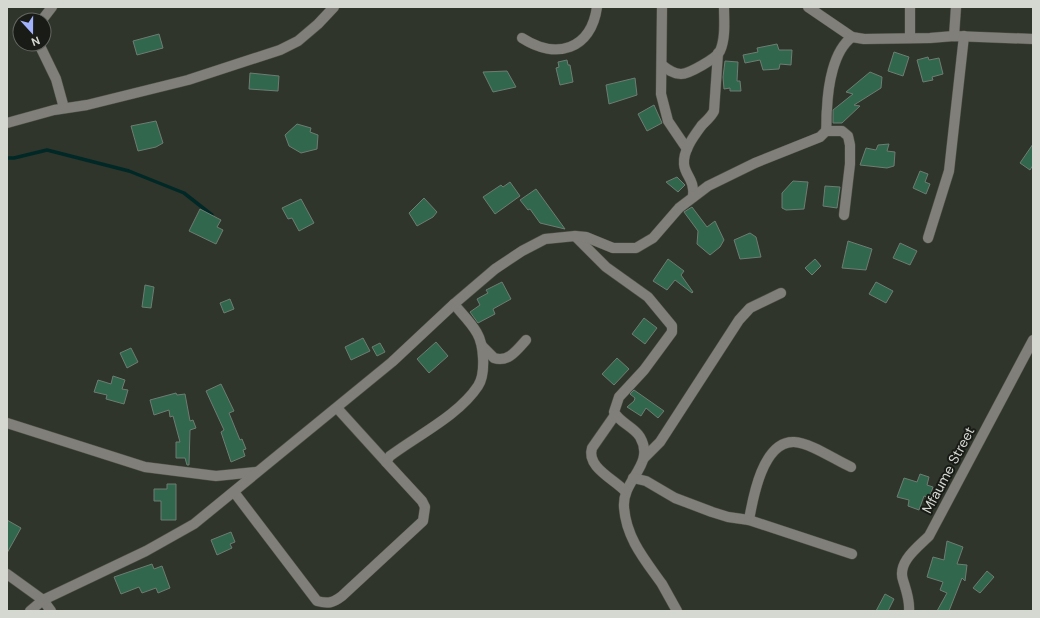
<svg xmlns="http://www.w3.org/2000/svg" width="1040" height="618" font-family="'DM Sans',sans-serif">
	<rect width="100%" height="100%" fill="#2f352a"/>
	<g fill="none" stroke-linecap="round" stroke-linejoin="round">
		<path stroke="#002826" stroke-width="3.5" d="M7 158H14L47 150 129 171 184 193 212 215"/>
	</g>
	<g fill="#31674c" stroke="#6e7c74">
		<path d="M159 34 163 48 137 55 133 41Z"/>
		<path d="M777 44 779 50H792L791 65 780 64 779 69 763 70 760 60 745 63 743 55 758 52 757 48Z"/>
		<path d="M894 52 909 57 903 76 888 71Z"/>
		<path d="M928 57 929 60 939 58 943 74 932 77 933 80 923 82 917 60Z"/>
		<path d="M567 60 568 65H570L573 82 560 85 556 68 559 67 558 62Z"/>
		<path d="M725 61 738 62 737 81H740L741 91H730V88L724 89 723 77Z"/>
		<path d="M507 71 516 87 493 92 483 72Z"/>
		<path d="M870 72 882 77 881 88 854 105 860 106 842 123H833V110L853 94 846 92Z"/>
		<path d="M250 73 279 76 278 91 249 89Z"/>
		<path d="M635 78 637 95 609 104 606 85Z"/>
		<path d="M654 105 662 123 647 131 638 114Z"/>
		<path d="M156 121 163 143 156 147 138 151 131 126Z"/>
		<path d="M297 124 311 128 310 132 318 135 317 149 301 153 289 146 285 135Z"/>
		<path d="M889 144 887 151 895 152 894 166 887 168 860 165 866 148 876 150 878 145Z"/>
		<path d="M1033 144V165L1030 170 1020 163Z"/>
		<path d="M920 171 928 174 925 182 930 184 926 194 913 188Z"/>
		<path d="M677 177 685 185 678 192 666 182Z"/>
		<path d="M793 181 808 182 804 209 786 210 782 208V193Z"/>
		<path d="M510 182 520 196 495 214 483 197 501 185 503 187Z"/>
		<path d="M825 186 840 187 837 208 823 206Z"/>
		<path d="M536 189 565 229 540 223 530 209 528 210 520 200Z"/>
		<path d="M424 198 437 212 433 217 417 226 409 213Z"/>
		<path d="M301 199 314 223 299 231 292 218 288 219 282 208Z"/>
		<path d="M692 207 707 227 715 221 724 240 720 247 710 255 697 244 698 231 684 212Z"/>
		<path d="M200 209 221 220 217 227 223 230 216 244 189 231Z"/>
		<path d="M750 233 756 237 761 257 740 259 734 240Z"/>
		<path d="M848 241 872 249 866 270 842 268Z"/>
		<path d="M900 243 917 251 910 265 893 258Z"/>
		<path d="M668 259 684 271 681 275 693 292 692 293 675 280 667 290 653 281Z"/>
		<path d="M815 259 821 266 812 275 805 268Z"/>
		<path d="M502 282 511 299 493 309 495 314 478 323 470 312 480 305 477 299 488 293 486 290Z"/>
		<path d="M876 282 893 291 886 303 869 294Z"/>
		<path d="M145 285 154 287 151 308 142 307Z"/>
		<path d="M230 299 234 309 224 313 220 303Z"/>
		<path d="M644 318 657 328 645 344 632 334Z"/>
		<path d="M363 338 370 351 351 360 345 347Z"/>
		<path d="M436 342 448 356 429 373 417 359Z"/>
		<path d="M380 343 385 352 377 356 372 347Z"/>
		<path d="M131 348 138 362 127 368 120 353Z"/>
		<path d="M617 358 629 369 614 385 602 374Z"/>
		<path d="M113 376 125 380 122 389 128 390 124 404 106 399 107 395 94 392 98 380 111 384Z"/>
		<path d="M221 384 234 411 229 413 240 440 242 439 246 449 243 450 245 456 231 462 221 432 224 430 206 391Z"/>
		<path d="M634 390 664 411 658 418 646 408 641 416 627 407 634 401 635 398 630 394Z"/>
		<path d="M176 393 177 395 185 394 190 421 193 420 196 428 190 430 189 465H187L185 458H176V442H180L173 416 170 417 169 410 154 415 150 400Z"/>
		<path d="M920 474 929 477 927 485 933 487 929 498 924 496 919 510 908 506 909 500 897 497 904 478 917 482Z"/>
		<path d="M167 484H176V520H161V501H154V489H167Z"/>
		<path d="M7 520 21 528 7 553Z"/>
		<path d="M231 532 235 542 230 544 232 548 217 555 211 540Z"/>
		<path d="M947 541 963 547 957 564 967 565 965 581 962 578 949 611H937L947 593 940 590 943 582 927 577 933 557 944 560Z"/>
		<path d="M152 564 154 569 162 566 170 588 158 593 156 588 142 593 139 587 121 594 114 577Z"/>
		<path d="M987 571 994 577 980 593 973 588Z"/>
		<path d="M885 594 894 599 888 611H876Z"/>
	</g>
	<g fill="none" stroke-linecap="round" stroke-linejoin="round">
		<defs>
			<g id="minor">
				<path d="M662 7 661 94 668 121 687 149"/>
				<path d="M808 7 852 37 864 39 930 38 954 36 1033 39"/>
				<path d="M910 7V38"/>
				<path d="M42 20 52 7"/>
				<path d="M954 36 956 7"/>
				<path d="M522 38C556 60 591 50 597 7"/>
				<path d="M39 44 56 79 64 108"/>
				<path d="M662 65C667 69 673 74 681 74 689 74 717 58 720 51 726 38 724 20 724 7"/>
				<path d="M7 123 54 110 87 105 188 80 280 50 298 41 318 24 334 7"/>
				<path d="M826 131H842L848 136 850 145V164L844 215"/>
				<path d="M693 197C695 179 685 176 684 164 683 150 694 136 702 125 707 120 711 117 714 111L718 53"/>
				<path d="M575 236 606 267 648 297 672 326V332L644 370 619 397 614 412C620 423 634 427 640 437 656 465 622 479 624 507 626 538 645 560 662 584 667 593 672 602 677 611"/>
				<path d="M928 238 949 171 964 36"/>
				<path d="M482 346 494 358C508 363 517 350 526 340"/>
				<path d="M337 408 386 462"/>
				<path d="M615 415 592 448C586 467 614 479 625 491"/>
				<path d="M7 423 145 467 216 476 256 472"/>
				<path d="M644 458 660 442 739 320 750 308 781 293"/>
				<path d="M633 478 646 481 675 498 712 512 728 517 749 520 852 554"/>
				<path d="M234 492 317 601C328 604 333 603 342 596L423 521 425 507 422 501 386 462 390 456C418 435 459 415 478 386 486 374 484 345 477 333 471 322 461 313 454 304"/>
				<path d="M749 520C753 497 763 441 794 442 811 443 835 460 851 467"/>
				<path d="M7 574 43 600 51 611"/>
				<path d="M30 611 43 600 146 551 194 524 392 362 454 304 495 269 522 251 545 239 575 236 586 237 613 248H636L653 238 679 208 708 186 755 163 820 137 826 131C827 123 826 116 827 109 828 86 833 51 852 37"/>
				<path d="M909 611C910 600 906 590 903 580 897 562 918 547 929 536L1033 340"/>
			</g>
		</defs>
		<use href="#minor" stroke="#4d5248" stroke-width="11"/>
		<use href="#minor" stroke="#807f79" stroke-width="10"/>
	</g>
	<g text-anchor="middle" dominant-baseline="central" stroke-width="4" stroke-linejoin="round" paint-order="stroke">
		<g font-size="14" fill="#d4d8d1" stroke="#191b16">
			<text transform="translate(948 470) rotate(-62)">Mfaume Street</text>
		</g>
	</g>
	<rect width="1040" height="618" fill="none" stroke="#d4d8d1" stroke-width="16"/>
	<g transform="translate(32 32) rotate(159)"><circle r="19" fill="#191b16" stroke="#646761"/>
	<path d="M0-3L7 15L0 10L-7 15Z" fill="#a3b2fd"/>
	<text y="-6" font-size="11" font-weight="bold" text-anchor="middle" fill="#d4d8d1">N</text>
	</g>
</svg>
